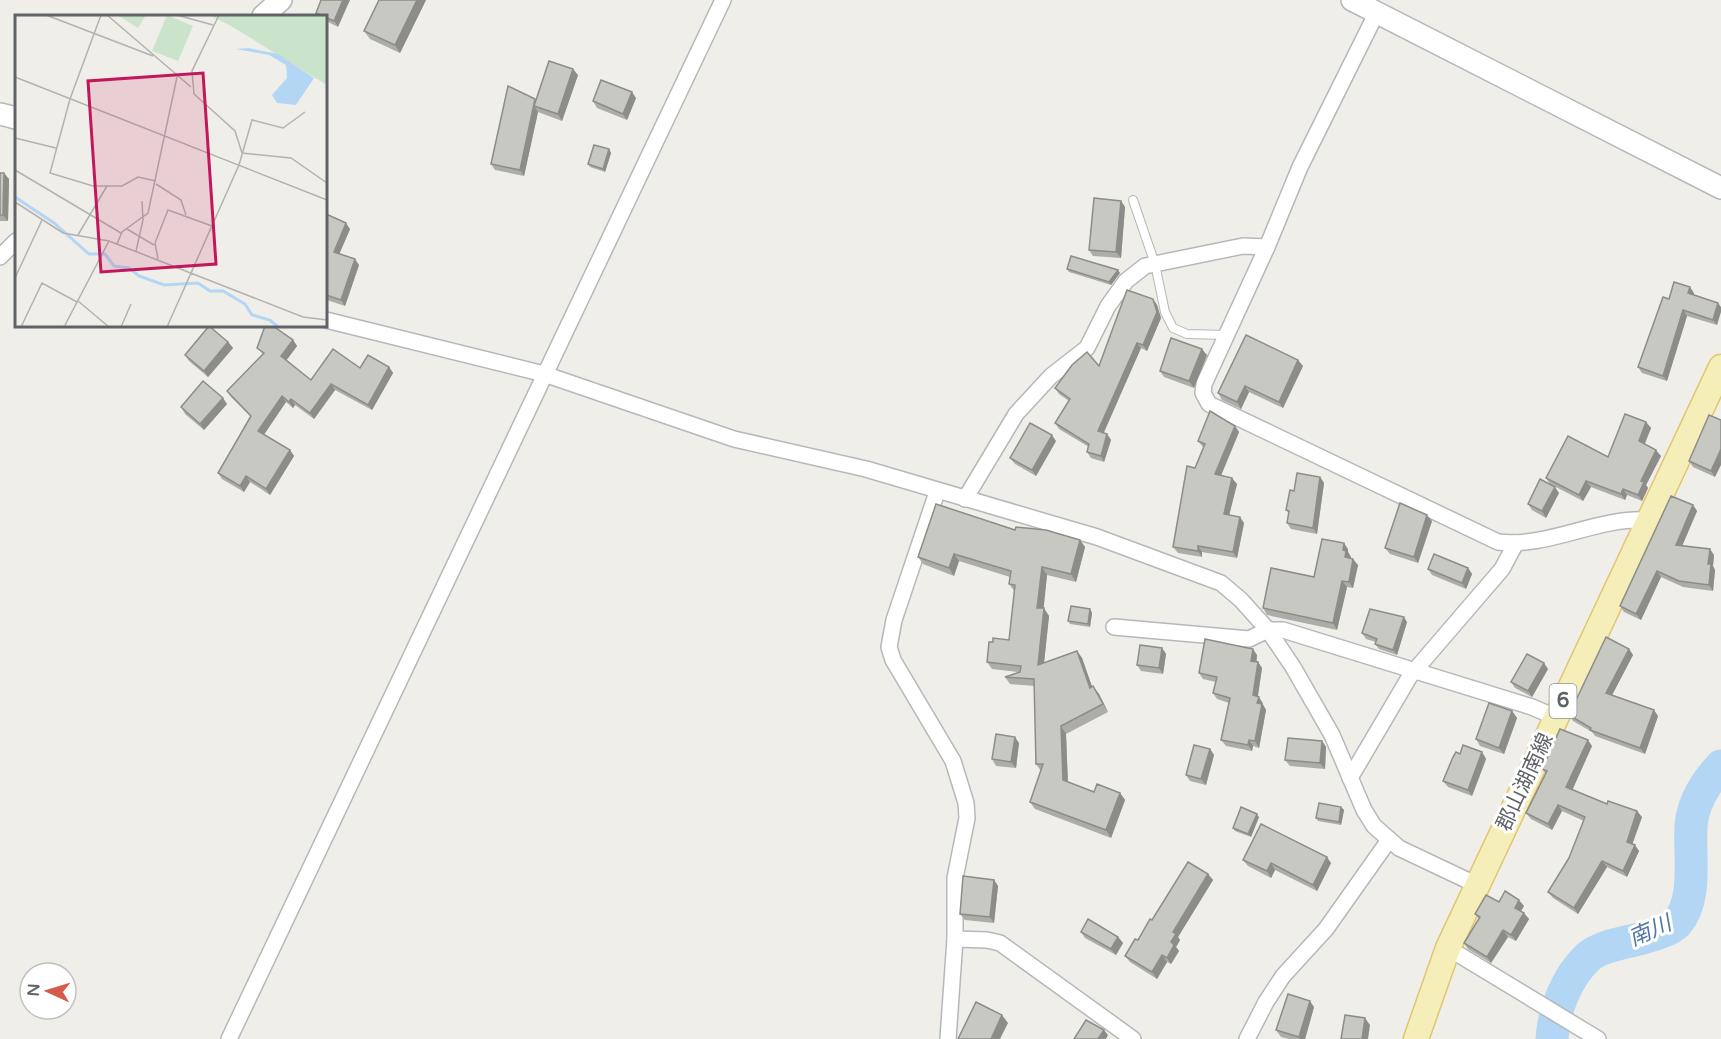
<svg xmlns="http://www.w3.org/2000/svg" width="1721" height="1039" font-family="'Varela Round','Noto Sans JP',sans-serif">
	<rect width="100%" height="100%" fill="#f0eee9"/>
	<g fill="none" stroke-linecap="round" stroke-linejoin="round">
		<path stroke="#b3d6f5" stroke-width="33" d="M1552 1039C1554 1010 1566 978 1588 957 1600 946 1623 943 1639 939 1650 936 1669 931 1677 923 1698 899 1689 855 1691 826 1693 802 1706 782 1721 766"/>
		<defs>
			<path id="lane" d="M1133 200 1155 264 1165 312 1173 328 1187 334 1227 335"/>
			<g id="street">
				<path d="M1377 12 1300 167 1267 247 1204 384 1203 393 1209 404 1498 542C1549 548 1596 517 1648 520"/>
				<path d="M0 257 16 241"/>
				<path d="M326 320 544 374 734 439 866 469 1097 537 1221 583 1241 600 1268 630 1293 667 1332 735 1364 810 1374 826 1399 848 1477 885"/>
				<path d="M937 492 894 620 889 647 893 660 953 761 966 803 967 818 955 878V939L948 1039"/>
				<path d="M965 499 1016 414 1051 376 1087 348 1108 306 1126 281 1145 266 1243 246 1267 247"/>
				<path d="M1114 627 1249 639 1268 630H1283L1532 707 1555 717"/>
				<path d="M1350 778 1410 676 1502 569 1516 543"/>
				<path d="M955 939 987 940 1000 943 1133 1039"/>
				<path d="M1448 948 1598 1039"/>
				<path d="M229 1039 723 0"/>
				<path d="M1247 1039 1266 1002 1283 976 1326 929 1389 840"/>
			</g>
			<g id="secondary">
				<path d="M1352 0 1721 188"/>
				<path d="M263 16 281 0"/>
				<path d="M0 114 16 118"/>
			</g>
			<path id="primary" d="M1416 1039 1448 948 1721 367"/>
		</defs>
		<use href="#lane" stroke="#b5b8bb" stroke-width="10"/>
		<use href="#street" stroke="#b5b8bb" stroke-width="18"/>
		<use href="#secondary" stroke="#b5b7bb" stroke-width="24"/>
		<use href="#primary" stroke="#e1c670" stroke-width="27"/>
		<use href="#lane" stroke="#fff" stroke-width="8"/>
		<use href="#street" stroke="#fff" stroke-width="15"/>
		<use href="#secondary" stroke="#fff" stroke-width="21"/>
		<use href="#primary" stroke="#f6eeb8" stroke-width="24"/>
	</g>
	<g fill="#acaca8">
		<path d="M321 0 338 27 326 21V16H318L316 13Z"/>
		<path d="M379 0H426L400 53 370 39 364 31Z"/>
		<path d="M578 75 562 121 538 112 524 176 495 170 491 164 536 100Z"/>
		<path d="M636 98 627 120 597 108 593 101Z"/>
		<path d="M609 149 611 153 605 172 590 167 588 164Z"/>
		<path d="M0 173 9 179 8 221H0Z"/>
		<path d="M1121 201 1125 207 1121 258 1093 256 1089 250Z"/>
		<path d="M326 214 350 229 339 254 359 265 345 306 327 300 326 298Z"/>
		<path d="M1067 269 1120 273 1111 285 1069 272Z"/>
		<path d="M1694 293V295L1718 303 1717 325 1687 316 1667 381 1642 373 1638 367 1669 299Z"/>
		<path d="M1153 299 1157 305 1161 318 1147 351 1141 348 1103 433 1107 434 1111 440 1104 462 1091 458 1087 452 1089 447 1059 429 1055 423 1069 401 1059 394 1055 388 1099 366Z"/>
		<path d="M293 340 297 346 286 361 311 380 360 368 389 367 393 373 372 410 335 390 314 419 295 405 293 408 286 402 264 435 290 450 294 456 270 495 250 482 244 492 222 479 218 473 251 417 231 397 227 391 263 354 257 348Z"/>
		<path d="M228 342 233 348 208 377 189 361 185 355Z"/>
		<path d="M1207 355 1194 388 1164 377 1160 371Z"/>
		<path d="M1303 366 1283 408 1249 392 1241 409 1222 400 1218 393Z"/>
		<path d="M227 404 204 430 185 414 181 407Z"/>
		<path d="M1721 420 1715 477 1693 467 1689 461Z"/>
		<path d="M1646 422 1651 428 1645 444 1661 456 1646 485 1648 488 1642 501 1627 495 1625 500 1591 487 1583 501 1550 484 1546 478 1608 457Z"/>
		<path d="M1235 426 1239 432 1221 476 1237 484 1229 515 1244 523 1237 558 1202 552V557L1178 553 1173 547 1195 468 1203 447 1198 441Z"/>
		<path d="M1056 441 1036 476 1015 464 1010 458Z"/>
		<path d="M1320 477 1324 483 1317 534 1291 529 1287 523 1289 514 1286 510 1294 491Z"/>
		<path d="M1559 493 1546 518 1532 510 1528 504Z"/>
		<path d="M1693 505 1697 511 1682 546 1714 555 1713 566 1715 570 1713 591 1683 587 1661 577 1641 620 1624 612 1620 606Z"/>
		<path d="M1432 521 1418 563 1390 554 1385 548Z"/>
		<path d="M1015 530 1080 540 1085 547 1076 582 1047 575 1043 608 1049 616 1044 663 1077 651 1082 658 1092 687 1099 694 1108 712 1066 734 1068 782 1094 792 1120 793 1125 800 1111 838 1035 809 1030 802 1041 771 1036 764 1035 686 1010 684 1005 677 1018 672 992 669 987 662 993 642 1009 640 1015 592 1009 584 1010 577 959 561 954 576 923 564 918 557Z"/>
		<path d="M1348 549V552L1351 557 1350 558 1358 565 1353 588 1347 587 1337 630 1267 615 1263 608 1314 577Z"/>
		<path d="M1468 568 1472 574 1466 589 1432 575 1428 569Z"/>
		<path d="M1090 609 1092 613 1090 627 1070 624 1068 621Z"/>
		<path d="M1407 622 1397 655 1379 649 1375 644 1376 642 1366 639 1362 633Z"/>
		<path d="M1162 648 1166 654 1163 674 1141 671 1137 665Z"/>
		<path d="M1629 649 1633 655 1612 695 1658 716 1645 754 1595 736 1592 732 1573 721 1569 715Z"/>
		<path d="M1257 655 1256 662H1258L1262 668 1258 696 1263 703 1262 704 1266 710 1259 748 1253 746 1252 751 1226 746 1221 740 1229 703 1217 699 1213 693 1216 682 1203 679 1199 673Z"/>
		<path d="M1548 669 1532 697 1515 688 1511 682Z"/>
		<path d="M1512 711 1517 718 1504 754 1480 746 1476 739Z"/>
		<path d="M1322 741 1326 747 1325 769 1290 766 1285 760Z"/>
		<path d="M1019 743 1016 768 996 766 992 759Z"/>
		<path d="M1592 746 1572 790 1642 817 1632 844 1639 851 1627 877 1607 867 1578 914 1553 898 1548 892 1569 858 1584 821 1562 811 1552 830 1531 819 1526 813 1546 774 1542 769Z"/>
		<path d="M1210 749 1214 755 1206 785 1190 781 1186 775Z"/>
		<path d="M1482 752 1486 759 1472 796 1448 787 1443 781 1460 754Z"/>
		<path d="M1341 807 1344 810 1341 825 1318 821 1316 818Z"/>
		<path d="M1259 817 1251 837 1235 831 1233 828Z"/>
		<path d="M1243 860 1331 863 1317 891 1275 870 1271 878 1248 866Z"/>
		<path d="M1208 874 1213 880 1178 937 1180 940 1176 947 1179 951 1171 964 1167 962 1157 979 1130 962 1125 956 1152 920Z"/>
		<path d="M994 880 998 886 994 923 965 920 960 914Z"/>
		<path d="M1499 902 1524 906 1521 911 1529 919 1516 941 1508 937 1491 963 1468 949 1464 943 1479 919 1475 914Z"/>
		<path d="M1081 932 1118 937 1123 943 1116 955 1085 938Z"/>
		<path d="M1314 1007 1305 1039H1289L1281 1037 1276 1030Z"/>
	</g>
	<g fill="#8c8c88">
		<path d="M343 0H350L338 27 334 21Z"/>
		<path d="M417 0H426L400 53 395 45Z"/>
		<path d="M573 69 578 75 562 121 558 114Z"/>
		<path d="M632 92 636 98 627 120 623 114Z"/>
		<path d="M534 106 538 112 524 176 520 170Z"/>
		<path d="M609 149 611 153 605 172 603 169Z"/>
		<path d="M4 173 9 179 8 221 3 215Z"/>
		<path d="M1121 201 1125 207 1121 258 1116 252Z"/>
		<path d="M346 223 350 229 338 257 334 252Z"/>
		<path d="M355 259 359 265 345 306 341 300Z"/>
		<path d="M1118 270 1120 273 1111 285 1109 282Z"/>
		<path d="M1690 287 1694 293 1692 299 1688 293Z"/>
		<path d="M1153 299 1157 305 1161 318 1147 351 1143 345Z"/>
		<path d="M1718 303 1721 307V312L1717 325 1713 320Z"/>
		<path d="M1683 310 1687 316 1667 381 1663 376Z"/>
		<path d="M293 340 297 346 285 362 281 356Z"/>
		<path d="M228 342 233 348 208 377 204 371Z"/>
		<path d="M1137 343 1141 348 1102 437 1098 431Z"/>
		<path d="M1202 349 1207 355 1194 388 1189 381Z"/>
		<path d="M1298 360 1303 366 1283 408 1279 402Z"/>
		<path d="M389 367 393 373 372 410 368 405Z"/>
		<path d="M331 384 335 390 314 419 310 413Z"/>
		<path d="M1245 386 1249 392 1241 409 1237 402Z"/>
		<path d="M282 396 286 402 262 437 258 431Z"/>
		<path d="M223 398 227 404 204 430 200 424Z"/>
		<path d="M291 399 295 405 293 408 289 402Z"/>
		<path d="M1646 422 1651 428 1643 447 1639 441Z"/>
		<path d="M1235 426 1239 432 1219 480 1215 474Z"/>
		<path d="M1107 434 1111 440 1104 462 1101 456Z"/>
		<path d="M1052 435 1056 441 1036 476 1032 470Z"/>
		<path d="M1721 449V465L1715 477 1711 471Z"/>
		<path d="M290 450 294 456 270 495 266 489Z"/>
		<path d="M1656 450 1661 456 1646 485 1648 488 1642 501 1638 495 1641 481Z"/>
		<path d="M246 476 250 482 244 492 240 486Z"/>
		<path d="M1320 477 1324 483 1317 534 1313 528Z"/>
		<path d="M1232 478 1237 484 1228 520 1224 514Z"/>
		<path d="M1586 481 1591 487 1583 501 1579 495Z"/>
		<path d="M1555 487 1559 493 1546 518 1542 511Z"/>
		<path d="M1623 489 1627 495 1625 500 1621 494Z"/>
		<path d="M1693 505 1697 511 1680 551 1676 545Z"/>
		<path d="M1427 515 1432 521 1418 563 1414 557Z"/>
		<path d="M1240 517 1244 523 1237 558 1233 552Z"/>
		<path d="M1080 540 1085 547 1076 582 1071 574Z"/>
		<path d="M1344 543 1348 549V552L1351 557 1349 564 1345 557 1343 550Z"/>
		<path d="M1198 546 1202 552V557L1198 551Z"/>
		<path d="M1710 549 1714 555 1713 566 1715 570 1713 591 1709 585 1708 564Z"/>
		<path d="M954 554 959 561 954 576 949 568Z"/>
		<path d="M1353 559 1358 565 1353 588 1349 582Z"/>
		<path d="M1042 567 1047 575 1043 615 1037 608Z"/>
		<path d="M1468 568 1472 574 1466 589 1462 583Z"/>
		<path d="M1657 571 1661 577 1641 620 1636 614Z"/>
		<path d="M1342 581 1347 587 1337 630 1333 623Z"/>
		<path d="M1044 608 1049 616 1043 672 1038 665Z"/>
		<path d="M1090 609 1092 613 1090 627 1088 624Z"/>
		<path d="M1404 617 1407 622 1397 655 1393 650Z"/>
		<path d="M1162 648 1166 654 1163 674 1159 668Z"/>
		<path d="M1253 649 1257 655 1256 667 1251 661Z"/>
		<path d="M1629 649 1633 655 1610 699 1606 693Z"/>
		<path d="M1077 651 1082 658 1095 695 1090 688Z"/>
		<path d="M1258 662 1262 668 1257 701 1253 695Z"/>
		<path d="M1544 663 1548 669 1532 697 1528 691Z"/>
		<path d="M1093 686 1099 694 1108 712 1103 704Z"/>
		<path d="M1259 697 1266 710 1259 748 1255 741 1257 703Z"/>
		<path d="M1654 710 1658 716 1645 754 1640 748Z"/>
		<path d="M1512 711 1517 718 1504 754 1499 748Z"/>
		<path d="M1061 726 1066 734 1068 788 1063 780Z"/>
		<path d="M1015 737 1019 743 1016 768 1011 762Z"/>
		<path d="M1249 740 1253 746 1252 751 1248 745Z"/>
		<path d="M1588 740 1592 746 1571 793 1566 787Z"/>
		<path d="M1322 741 1326 747 1325 769 1320 763Z"/>
		<path d="M1210 749 1214 755 1206 785 1201 779Z"/>
		<path d="M1482 752 1486 759 1472 796 1468 790Z"/>
		<path d="M1120 793 1125 800 1111 838 1106 830Z"/>
		<path d="M1558 805 1562 811 1552 830 1548 824Z"/>
		<path d="M1341 807 1344 810 1341 825 1339 822Z"/>
		<path d="M1637 811 1642 817 1631 848 1627 842Z"/>
		<path d="M1257 814 1259 817 1251 837 1248 834Z"/>
		<path d="M1635 845 1639 851 1627 877 1623 871Z"/>
		<path d="M1327 857 1331 863 1317 891 1313 885Z"/>
		<path d="M1602 861 1607 867 1578 914 1574 908Z"/>
		<path d="M1271 863 1275 870 1271 878 1267 871Z"/>
		<path d="M1208 874 1213 880 1178 937 1180 940 1176 947 1179 951 1171 964 1167 958 1173 932Z"/>
		<path d="M994 880 998 886 994 923 990 917Z"/>
		<path d="M1519 900 1524 906 1519 914 1515 908Z"/>
		<path d="M1524 913 1529 919 1516 941 1511 935Z"/>
		<path d="M1503 930 1508 937 1491 963 1487 957Z"/>
		<path d="M1118 937 1123 943 1116 955 1111 949Z"/>
		<path d="M1162 955 1167 962 1157 979 1152 972Z"/>
		<path d="M1310 1001 1314 1007 1305 1039H1300L1299 1037Z"/>
		<path d="M1002 1015 1008 1023 1000 1039H991Z"/>
		<path d="M1365 1018 1370 1025 1368 1039H1362Z"/>
		<path d="M1104 1030 1108 1035 1106 1039H1098Z"/>
	</g>
	<g fill="#c8c8c3" stroke="#8c8c88" stroke-width="1.5">
		<path d="M321 0H343L334 21 316 13Z"/>
		<path d="M379 0H417L395 45 364 31Z"/>
		<path d="M549 61 573 69 558 114 534 106Z"/>
		<path d="M601 80 632 92 623 114 593 101Z"/>
		<path d="M508 86 535 99 520 170 491 164Z"/>
		<path d="M594 145 609 149 603 169 588 164Z"/>
		<path d="M0 173H4L3 215H0Z"/>
		<path d="M1094 198 1121 201 1116 252 1089 250Z"/>
		<path d="M326 214 346 223 334 252 355 259 341 300 326 295Z"/>
		<path d="M1071 256 1118 270 1109 282 1067 269Z"/>
		<path d="M1674 282 1690 287 1688 293 1718 303 1713 320 1683 310 1663 376 1638 367 1663 297 1669 299Z"/>
		<path d="M1127 290 1153 299 1157 312 1143 345 1137 343 1098 431 1107 434 1101 456 1087 452 1089 444 1055 423 1070 399 1055 388 1072 365 1087 352 1099 366Z"/>
		<path d="M209 326 228 342 204 371 185 355Z"/>
		<path d="M265 326H273L293 340 281 356 311 380 333 349 360 368 368 355 389 367 368 405 331 384 310 413 291 399 289 402 282 396 258 431 290 450 266 489 246 476 240 486 218 473 251 416 227 391 264 353 257 348Z"/>
		<path d="M1246 335 1298 360 1279 402 1245 386 1237 402 1218 393Z"/>
		<path d="M1171 338 1202 349 1189 381 1160 371Z"/>
		<path d="M203 381 223 398 200 424 181 407Z"/>
		<path d="M1210 411 1235 426 1215 474 1232 478 1224 514 1240 517 1233 552 1198 546V551L1173 547 1187 466 1195 468 1205 444 1198 441Z"/>
		<path d="M1625 414 1646 422 1639 441 1656 450 1641 481 1644 482 1638 495 1623 489 1621 494 1586 481 1579 495 1546 478 1568 436 1608 457Z"/>
		<path d="M1709 415 1721 420V449L1711 471 1689 461Z"/>
		<path d="M1030 423 1052 435 1032 470 1010 458Z"/>
		<path d="M1297 473 1320 477 1313 528 1287 523 1289 511 1286 510 1290 490 1294 491Z"/>
		<path d="M1540 479 1555 487 1542 511 1528 504Z"/>
		<path d="M1671 496 1693 505 1676 545 1710 549 1708 564H1711L1709 585 1679 581 1657 571 1636 614 1620 606Z"/>
		<path d="M1400 503 1427 515 1414 557 1385 548Z"/>
		<path d="M936 504 1015 530 1016 527 1046 530 1080 540 1071 574 1042 567 1037 608H1044L1038 665 1077 651 1090 688 1093 686 1103 704 1061 726 1063 780 1094 792 1097 784 1120 793 1106 830 1030 802 1043 764H1036L1034 679 1005 677 1020 672 1021 666 987 662 989 642H993V638L1009 640 1015 585 1009 584 1011 571 954 554 949 568 918 557Z"/>
		<path d="M1322 539 1344 543 1343 550 1346 551 1345 557 1353 559 1349 582 1342 581 1333 623 1263 608 1271 568 1314 577Z"/>
		<path d="M1434 554 1468 568 1462 583 1428 569Z"/>
		<path d="M1071 606 1090 609 1088 624 1068 621Z"/>
		<path d="M1370 609 1404 617 1393 650 1375 644 1377 639 1362 633Z"/>
		<path d="M1606 637 1629 649 1606 693 1654 710 1640 748 1590 730 1591 728 1569 715Z"/>
		<path d="M1205 639 1253 649 1251 661 1258 662 1253 695 1259 697 1257 703 1262 704 1255 741 1249 740 1248 745 1221 740 1230 698 1213 693 1217 677 1199 673Z"/>
		<path d="M1140 645 1162 648 1159 668 1137 665Z"/>
		<path d="M1527 654 1544 663 1528 691 1511 682Z"/>
		<path d="M1489 703 1512 711 1499 748 1476 739Z"/>
		<path d="M1560 729 1588 740 1566 787 1607 804 1608 801 1637 811 1627 842 1635 845 1623 871 1602 861 1574 908 1548 892 1569 858 1585 817 1558 805 1548 824 1526 813 1547 771 1542 769Z"/>
		<path d="M996 734 1015 737 1011 762 992 759Z"/>
		<path d="M1288 738 1322 741 1320 763 1285 760Z"/>
		<path d="M1194 745 1210 749 1201 779 1186 775Z"/>
		<path d="M1463 745 1482 752 1468 790 1443 781 1453 757 1456 752 1460 754Z"/>
		<path d="M1319 803 1341 807 1339 822 1316 818Z"/>
		<path d="M1241 807 1257 814 1248 834 1233 828Z"/>
		<path d="M1261 824 1327 857 1313 885 1271 863 1267 871 1243 860Z"/>
		<path d="M1188 862 1208 874 1173 932 1176 934 1171 942 1174 945 1167 958 1162 955 1152 972 1125 956 1135 939 1138 940 1150 919 1152 920Z"/>
		<path d="M963 876 994 880 990 917 960 914Z"/>
		<path d="M1505 891 1519 900 1515 908 1524 913 1511 935 1503 930 1487 957 1464 943 1480 917 1475 914 1486 895 1499 902Z"/>
		<path d="M1088 919 1118 937 1111 949 1081 932Z"/>
		<path d="M1288 994 1310 1001 1299 1037 1276 1030Z"/>
		<path d="M976 1002 1002 1015 991 1039H958Z"/>
		<path d="M1345 1015 1365 1018 1362 1039H1341Z"/>
		<path d="M1086 1020 1104 1030 1098 1039H1074Z"/>
	</g>
	<g text-anchor="middle" dominant-baseline="central" stroke-width="6" stroke-linejoin="round" paint-order="stroke">
		<rect fill="#fff" stroke="#909295" stroke-width="1.5" x="1549.5" y="684" width="27" height="34" rx="4.5"/>
		<g font-size="20" font-weight="bold" fill="#606367">
			<text x="1563" y="701">6</text>
		</g>
		<g font-size="21" fill="#606367" stroke="#fff">
			<text transform="translate(1525 782) rotate(-65)">郡山湖南線</text>
		</g>
		<g font-size="22" font-style="italic" fill="#5177a6" stroke="#fff">
			<text transform="translate(1650 931) rotate(-24)">南川</text>
		</g>
	</g>
	<g transform="translate(15 15)">
		<rect width="312" height="312" fill="#f0eee9"/>
		<path d="M102 0H131L123 13ZM152 0 178 11 163 46 137 36ZM194 0H312V70L216 11Z" fill="#c9e4ca"/>
		<path d="M233 33 263 39 299 63 281 90 262 88 257 80 272 63 271 50 254 40 221 34Z" fill="#b3d6f5"/>
		<path fill="none" stroke="#b3d6f5" stroke-width="3" d="M0 182 39 208 74 239H90L99 251 114 253 124 261 149 270 183 268 195 276H208L230 289 237 300 255 305 263 312"/>
		<path fill="none" stroke="#b2b2b1" stroke-width="1.5" d="M31 0 138 41M86 0 55 84 35 158 78 171H107L123 162 141 166M92 0 176 72M162 0 198 10M204 0 177 56 179 79 220 116 227 138 276 143 312 168M0 62 312 185M0 123 41 133M0 155 106 218M141 169 166 185 171 200M0 187 48 218 94 226 288 302 312 305M112 214 139 230M63 220 92 171M102 229 107 217 133 198 162 62M121 236 128 205 127 186M143 244 140 228 153 195 197 211M0 263 27 205M63 286 94 312M6 312 27 268 62 287M49 312 94 226M106 312 116 289M152 312 224 150 237 105 268 113 290 97"/>
		<path fill="#c2185b" fill-opacity="0.15" stroke="#c2185b" stroke-width="3" d="M188 58 201 249 86 257 73 66Z"/>
		<rect width="312" height="312" fill="none" stroke="#606367" stroke-width="3"/>
	</g>
	<g transform="translate(48 991) rotate(274)"><circle r="28" fill="#ffffff" stroke="#bfc1c2" stroke-width="1.5"/>
	<path d="M0-4.5L10 22L0 15L-10 22Z" fill="#d55a49"/>
	<text y="-9" font-size="16" font-weight="bold" text-anchor="middle" fill="#606367">N</text>
	</g>
</svg>
